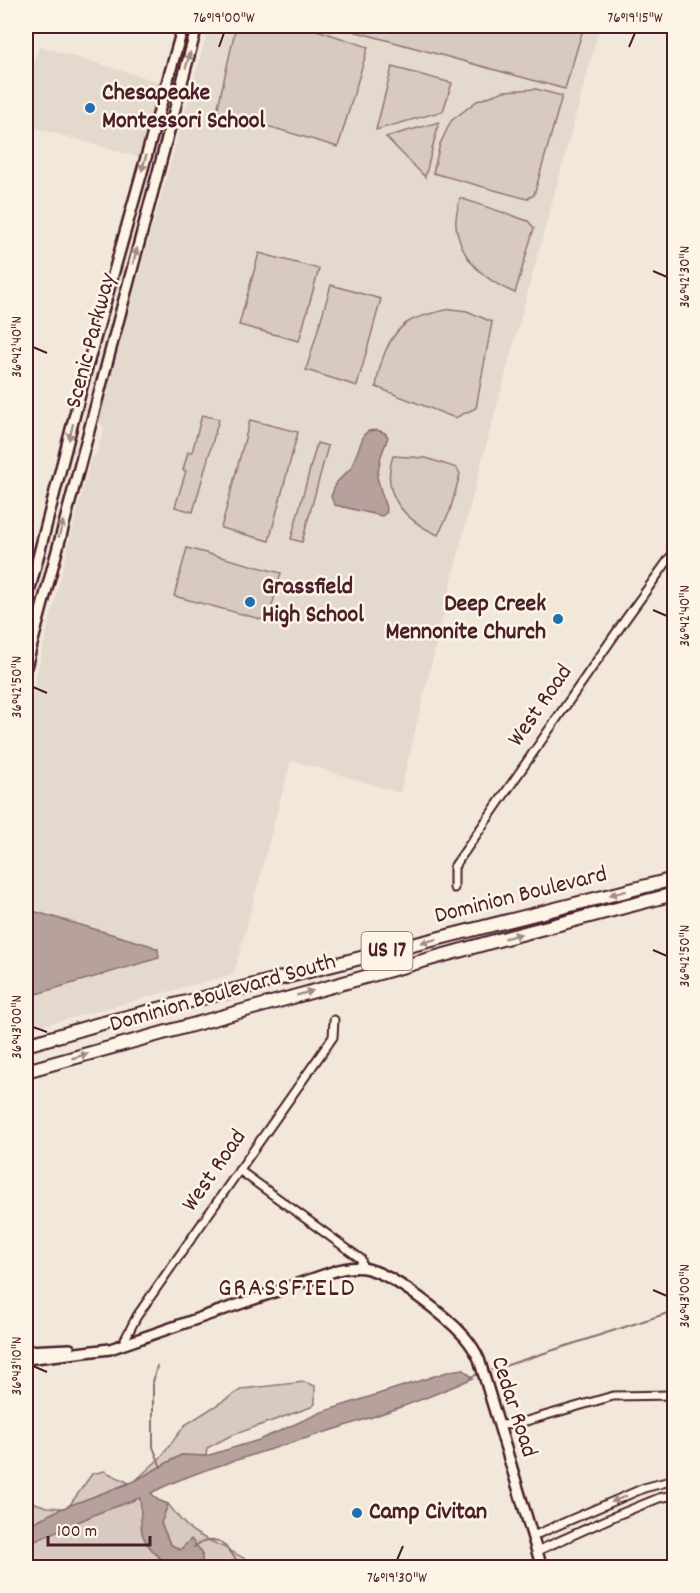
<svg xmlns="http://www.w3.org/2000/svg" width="700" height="1593" font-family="Dekko,sans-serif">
	<rect width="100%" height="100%" fill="#f1e8da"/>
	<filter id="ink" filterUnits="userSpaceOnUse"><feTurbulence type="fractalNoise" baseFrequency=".0167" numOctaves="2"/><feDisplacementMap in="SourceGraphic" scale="12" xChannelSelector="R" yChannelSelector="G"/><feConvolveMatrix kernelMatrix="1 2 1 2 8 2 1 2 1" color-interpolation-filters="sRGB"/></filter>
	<g filter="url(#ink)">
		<g fill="#e4d9cd">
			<path d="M209 26H600L474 490 400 793 291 760 234 974 26 1030V715L90 461 97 452 104 429 98 420Z"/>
			<path d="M39 46 163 83 141 158 26 125V92Z"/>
		</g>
		<g fill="#d8cac0" stroke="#917476" stroke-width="1.5">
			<path d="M236 26H305L368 47 338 147 217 111Z"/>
			<path d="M335 26H584L565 89Z"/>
			<path d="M392 67 452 83 443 111 376 130Z"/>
			<path d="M536 89 562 96 534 195 527 199 433 173 440 144 451 121 477 101 504 91Z"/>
			<path d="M439 122 425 177 386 137Z"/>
			<path d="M460 198 528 221 534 228 515 293C486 281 460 260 456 226 455 217 458 207 460 198Z"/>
			<path d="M259 253 319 269 299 341 239 325Z"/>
			<path d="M331 285 381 299 357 386 306 370Z"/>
			<path d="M451 309 467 311 492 322 476 408 455 418 376 387C379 365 388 333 410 321 422 315 436 312 451 309Z"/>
			<path d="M202 415 219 419 193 512 175 507 186 471 183 470 188 452H192Z"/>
			<path d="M250 420 298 432 269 541 221 528Z"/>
			<path d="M317 443 328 446 302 542 291 539Z"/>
			<path d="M393 456 426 458 457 468 460 474 450 511 438 535C405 520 380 495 393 456Z"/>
			<path d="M187 548 281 573 268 621 174 596Z"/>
			<path d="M304 1382 315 1386V1404L311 1407 230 1436 207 1448 206 1456 181 1455 135 1481 161 1457 185 1425 242 1389Z"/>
			<path d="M104 1471 129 1483 69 1506 92 1474Z"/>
			<path d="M140 1497 159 1558 180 1567H26V1545L98 1513Z"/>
			<path d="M26 1500 47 1507 63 1508 26 1526Z"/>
			<path d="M168 1504C176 1514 183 1525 194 1532 214 1545 238 1551 256 1567H202V1552L191 1540 180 1550 170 1544 161 1523Z"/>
		</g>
		<g fill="#b6a19c" stroke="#8b6d6f" stroke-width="1.5">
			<path d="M377 430 385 433 388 437 381 456 377 477 387 512 382 516 335 505 331 497 336 483 351 468 364 435 368 431Z"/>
			<path d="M26 909 149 945 158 949 159 958 26 997Z"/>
			<path d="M463 1369 473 1378C407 1408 336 1429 268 1450 228 1463 188 1474 151 1493L158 1500 168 1504 161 1523 170 1544 180 1550 191 1539 202 1552V1567C175 1568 155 1562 143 1536 139 1525 142 1509 140 1498L98 1513 26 1545V1526L63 1508 135 1481 181 1455 206 1456 259 1440 322 1412 450 1371Z"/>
		</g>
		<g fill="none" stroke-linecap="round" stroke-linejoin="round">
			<g stroke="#8b6d6f" stroke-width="2">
				<path d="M157 1366 153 1382V1447L161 1467"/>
				<path d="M492 1370 674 1311"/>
				<path d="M470 1377 479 1374"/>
				<path d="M194 1547C216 1529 230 1548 241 1568"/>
			</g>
			<defs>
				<g id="street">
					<path d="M454 888V867L625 620 674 552"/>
					<path d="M239 1170 361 1259 362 1267"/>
					<path d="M122 1345 137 1316 160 1283 333 1037 334 1020"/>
					<path d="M500 1425 516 1424 613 1396 674 1395"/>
					<path d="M533 1536 644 1488 674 1480"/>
					<path d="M537 1551 615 1516 659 1498 674 1495"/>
				</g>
				<g id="secondary">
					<path d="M26 604 86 371 183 26"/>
					<path d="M26 667 197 26"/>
					<path d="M26 1351 70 1349"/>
					<path d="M26 1359 110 1349 332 1272C344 1268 356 1266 368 1269 395 1276 445 1315 464 1336 470 1343 475 1350 479 1359L542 1568"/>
				</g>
				<g id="highway">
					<path d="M26 1045 99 1024 674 879"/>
					<path d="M26 1071 502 939 674 894"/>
				</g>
			</defs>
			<use href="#street" stroke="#4a1f2b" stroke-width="11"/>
			<use href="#secondary" stroke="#4a1f2b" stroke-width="14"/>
			<use href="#highway" stroke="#4a1f2b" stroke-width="16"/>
			<use href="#street" stroke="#fcf5e5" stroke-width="7"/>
			<use href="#secondary" stroke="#fcf5e5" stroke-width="9"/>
			<use href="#highway" stroke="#fcf5e5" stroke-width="12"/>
		</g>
		<defs><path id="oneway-solid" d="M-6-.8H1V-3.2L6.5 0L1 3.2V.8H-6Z" transform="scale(1.5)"/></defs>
		<g fill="#a38a88">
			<use href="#oneway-solid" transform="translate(188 60) rotate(-74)"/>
			<use href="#oneway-solid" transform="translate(144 163) rotate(106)"/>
			<use href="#oneway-solid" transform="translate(135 256) rotate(-75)"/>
			<use href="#oneway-solid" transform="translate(71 432) rotate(104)"/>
			<use href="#oneway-solid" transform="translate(61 529) rotate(-75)"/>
			<use href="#oneway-solid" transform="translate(618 893) rotate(166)"/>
			<use href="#oneway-solid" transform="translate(513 936) rotate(-15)"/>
			<use href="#oneway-solid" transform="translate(429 941) rotate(166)"/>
			<use href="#oneway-solid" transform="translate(305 993) rotate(-16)"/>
			<use href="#oneway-solid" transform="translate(80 1056) rotate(-16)"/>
			<use href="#oneway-solid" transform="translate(619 1499) rotate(157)"/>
		</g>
	</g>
	<path fill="none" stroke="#4a1f2b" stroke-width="2" d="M219 47 224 33M629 47 635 33M653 271 667 277M33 347 47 353M653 610 667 616M33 687 47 693M653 950 667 956M33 1027 47 1032M653 1290 667 1296M33 1366 47 1372M397 1560 403 1546"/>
	<g fill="#1f6fb2" stroke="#fcf5e5" stroke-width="2">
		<circle cx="90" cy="108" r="6"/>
		<circle cx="250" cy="602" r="6"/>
		<circle cx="558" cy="619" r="6"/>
		<circle cx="357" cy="1513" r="6"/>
	</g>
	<g text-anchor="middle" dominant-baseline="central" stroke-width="5" stroke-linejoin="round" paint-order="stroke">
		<rect fill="#fcf5e5" stroke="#7f5f63" stroke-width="1.5" x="361.5" y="932" width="51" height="38" rx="4.5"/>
		<g font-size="22" font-weight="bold" fill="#4a1f2b">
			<text x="387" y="951">US 17</text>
		</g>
		<g font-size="24" font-weight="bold" fill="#4a1f2b" stroke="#fcf5e5" text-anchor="start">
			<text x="102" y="94">Chesapeake<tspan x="102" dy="28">Montessori School</tspan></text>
			<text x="262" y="588">Grassfield<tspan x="262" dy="28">High School</tspan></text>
			<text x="546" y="605" text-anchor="end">Deep Creek<tspan x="546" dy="28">Mennonite Church</tspan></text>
			<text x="369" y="1513">Camp Civitan</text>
		</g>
		<g font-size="24" fill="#4a1f2b" stroke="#fcf5e5">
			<text transform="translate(92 341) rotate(-75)">Scenic Parkway</text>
			<text transform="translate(541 706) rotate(-55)">West Road</text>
			<text transform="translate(521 896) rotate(-14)">Dominion Boulevard</text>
			<text transform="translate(223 994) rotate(-16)">Dominion Boulevard South</text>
			<text transform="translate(215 1171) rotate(-55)">West Road</text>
			<text transform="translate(513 1407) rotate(72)">Cedar Road</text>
		</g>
		<g font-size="27" letter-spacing="1.5" fill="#4a1f2b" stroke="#fcf5e5">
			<text x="287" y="1289">GRASSFIELD</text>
		</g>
	</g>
	<rect width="700" height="1593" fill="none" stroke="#fcf5e5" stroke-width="66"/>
	<path d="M48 1536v9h102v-9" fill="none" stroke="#4a1f2b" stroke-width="3"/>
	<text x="57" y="1536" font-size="18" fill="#4a1f2b" stroke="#fcf5e5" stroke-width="4.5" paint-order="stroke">100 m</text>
	<rect x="33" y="33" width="634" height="1527" fill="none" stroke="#4a1f2b" stroke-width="2"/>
	<g font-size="15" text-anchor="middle" fill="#4a1f2b">
		<text x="224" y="22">76°19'00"W</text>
		<text x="635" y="22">76°19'15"W</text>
		<text transform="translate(684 277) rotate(-90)" y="5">36°42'30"N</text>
		<text transform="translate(16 347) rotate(-90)" y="5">36°42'40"N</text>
		<text transform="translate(684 616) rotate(-90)" y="5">36°42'40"N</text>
		<text transform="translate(16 687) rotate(-90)" y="5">36°42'50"N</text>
		<text transform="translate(684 956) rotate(-90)" y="5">36°42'50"N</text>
		<text transform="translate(16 1027) rotate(-90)" y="5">36°43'00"N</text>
		<text transform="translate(684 1296) rotate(-90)" y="5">36°43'00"N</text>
		<text transform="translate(16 1366) rotate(-90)" y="5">36°43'10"N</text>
		<text x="397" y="1582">76°19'30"W</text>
	</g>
</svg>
